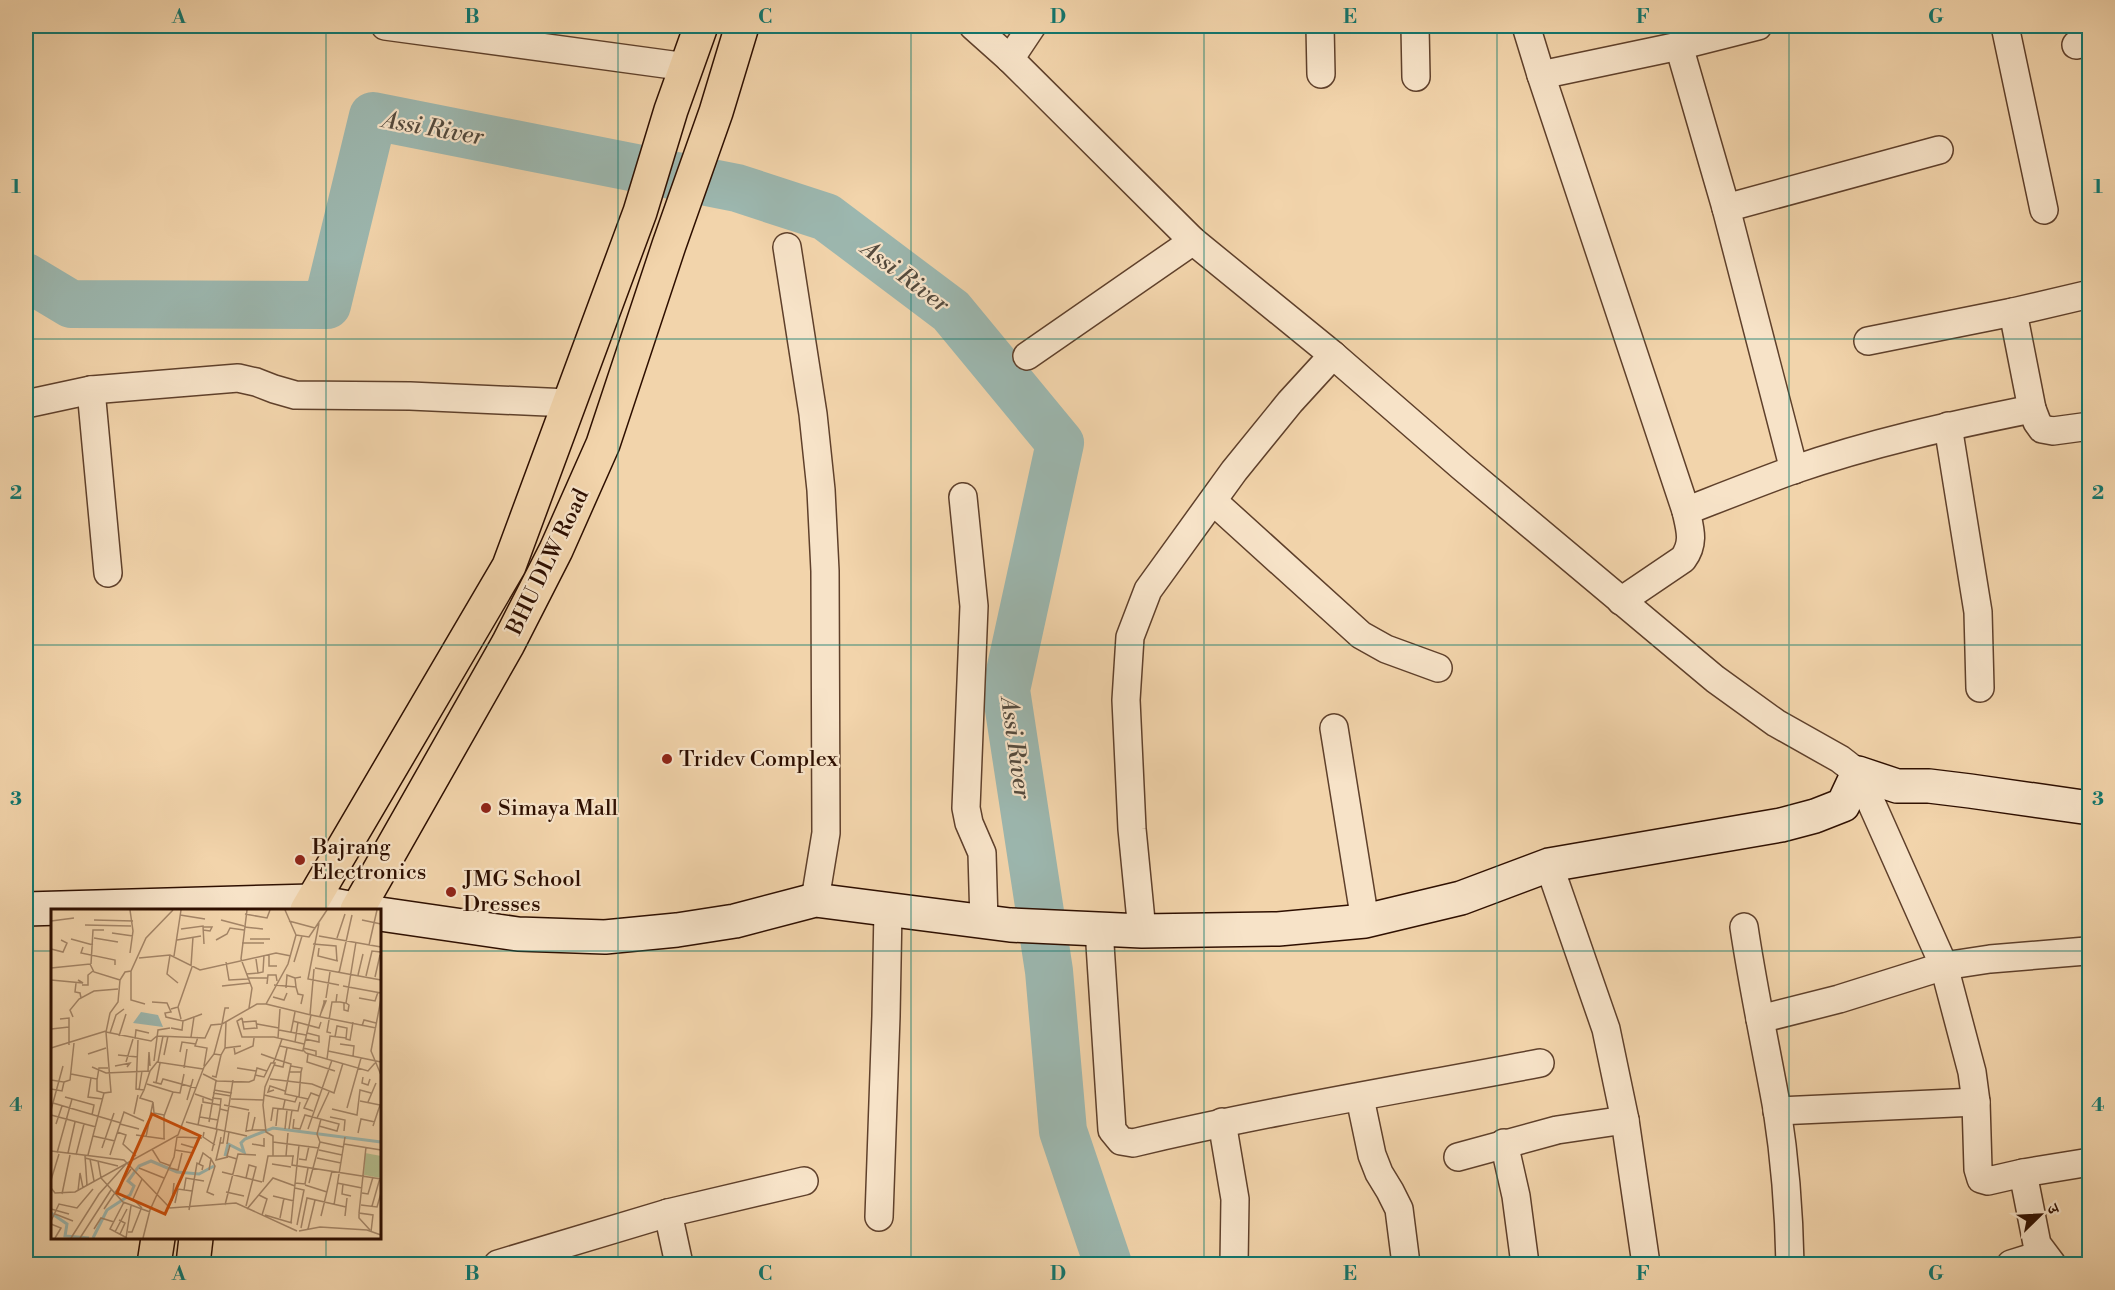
<svg xmlns="http://www.w3.org/2000/svg" width="2115" height="1290" font-family="'Libre Bodoni','Noto Serif Devanagari',serif">
	<rect width="100%" height="100%" fill="#f2d4ab"/>
	<filter id="stains"><feTurbulence type="fractalNoise" baseFrequency=".00333" numOctaves="4"/><feColorMatrix values="0 0 0 0 .2 0 0 0 0 .09 0 0 0 0 .02 0 0 0 .5 -.17"/></filter>
	<radialGradient id="worn" r=".72"><stop offset=".6" stop-color="#630" stop-opacity="0"/><stop offset="1" stop-color="#630" stop-opacity=".3"/></radialGradient>
	<g fill="none" stroke-linecap="round" stroke-linejoin="round">
		<path stroke="#9cb7af" stroke-width="48" d="M26 277 71 304 327 305 373 116 737 188 826 217 951 311 1060 443 1006 690 1049 971 1063 1131 1108 1264"/>
		<defs>
			<g id="street">
				<path d="M385 26 687 67"/>
				<path d="M973 26 1010 59 1193 241 1333 355 1462 467 1715 679 1776 723 1840 759 1858 773 1944 966 1972 1072 1976 1102 1978 1169 1981 1179 1988 1181 2023 1173 2037 1244 2052 1264"/>
				<path d="M1320 26 1321 74"/>
				<path d="M1415 26 1416 77"/>
				<path d="M1526 26 1541 75 1686 511C1690 529 1695 543 1683 559L1621 601"/>
				<path d="M2005 26 2044 210"/>
				<path d="M2076 45 2090 42"/>
				<path d="M1679 46 1726 208 1794 470"/>
				<path d="M1010 59 1032 26"/>
				<path d="M1541 75 1679 46 1758 26"/>
				<path d="M1726 208 1939 150"/>
				<path d="M787 247 813 414 821 490 825 571 826 833 815 900"/>
				<path d="M1868 341 2013 312"/>
				<path d="M1027 356 1193 241"/>
				<path d="M91 390 108 573"/>
				<path d="M26 404 91 390 238 378 256 382 274 389 295 395 410 396 569 403"/>
				<path d="M2032 409 2037 422 2042 429 2053 431 2090 426"/>
				<path d="M1948 426 1978 612 1980 688"/>
				<path d="M963 497 974 606 966 808 969 823 982 853 984 922"/>
				<path d="M1213 501 1361 635 1386 649 1438 668"/>
				<path d="M1686 511C1722 497 1757 483 1793 470 1871 443 1952 425 2032 409L2013 312 2090 294"/>
				<path d="M1334 728 1365 921"/>
				<path d="M1549 865 1606 1029 1625 1120 1646 1264"/>
				<path d="M1744 927C1753 988 1766 1048 1777 1109 1785 1160 1789 1213 1790 1264"/>
				<path d="M1099 929 1112 1130 1121 1141 1133 1143C1268 1111 1404 1089 1540 1063"/>
				<path d="M1142 931 1132 829 1126 700 1130 637 1148 590 1234 471 1290 402 1333 355"/>
				<path d="M1760 1019 1839 999 1944 966 1990 959 2086 951"/>
				<path d="M1360 1098 1372 1155 1379 1173 1390 1191 1399 1209 1406 1264"/>
				<path d="M1777 1111 1976 1102"/>
				<path d="M1222 1122 1235 1199 1234 1264"/>
				<path d="M1504 1143 1516 1196 1525 1264"/>
				<path d="M1458 1157 1557 1130 1625 1120"/>
				<path d="M2023 1173 2090 1162"/>
				<path d="M668 1213 679 1264"/>
				<path d="M879 1217 886 1016 888 909"/>
				<path d="M498 1264 668 1213 804 1181"/>
				<path d="M2011 1264 2043 1254"/>
			</g>
			<g id="secondary">
				<path d="M26 909 312 901 359 910"/>
				<path d="M380 914 518 934 605 937 677 930 735 921 815 900 1010 925 1142 931 1278 929 1365 921 1461 898 1549 865 1781 825 1815 816 1843 805 1858 773 1897 786H1929L1970 791 2090 808"/>
			</g>
			<g id="primary">
				<path d="M307 910 509 566 640 212 671 110 701 26"/>
				<path d="M357 910 508 644 556 550 603 444 669 245 716 112 742 26"/>
				<path d="M154 1264 158 1238"/>
				<path d="M193 1264 196 1238"/>
			</g>
		</defs>
		<use href="#street" stroke="#5f402b" stroke-width="30"/>
		<use href="#secondary" stroke="#2e0f00" stroke-width="36"/>
		<use href="#primary" stroke="#2e0f00" stroke-width="36"/>
		<use href="#street" stroke="#f7e3c8" stroke-width="27"/>
		<use href="#secondary" stroke="#f7e3c8" stroke-width="33"/>
		<use href="#primary" stroke="#f2d4ab" stroke-width="33"/>
	</g>
	<path fill="none" stroke="#0f766e" stroke-width="1.5" stroke-opacity="0.55" d="M326 26V910M618 26V1264M911 26V1264M1204 26V1264M1497 26V1264M1789 26V1264M26 339H2090M26 645H2090M26 951H52M380 951H2090M326 1238V1264"/>
	<g fill="#8f2418" stroke="#f7e3c8" stroke-width="2">
		<circle cx="667" cy="759" r="6"/>
		<circle cx="486" cy="808" r="6"/>
		<circle cx="300" cy="860" r="6"/>
		<circle cx="451" cy="892" r="6"/>
	</g>
	<g text-anchor="middle" dominant-baseline="central" stroke-width="4.5" stroke-linejoin="round" paint-order="stroke">
		<g font-size="22" fill="#2e0f00" stroke="#f7e3c8">
			<text transform="translate(548 562) rotate(-64)">BHU DLW Road</text>
		</g>
		<g font-size="22" fill="#2e0f00" stroke="#f7e3c8" text-anchor="start">
			<text x="679" y="759">Tridev Complex</text>
			<text x="498" y="808">Simaya Mall</text>
			<text x="312" y="847">Bajrang<tspan x="312" dy="25">Electronics</tspan></text>
			<text x="463" y="879">JMG School<tspan x="463" dy="25">Dresses</tspan></text>
		</g>
		<g font-size="24" font-style="italic" fill="#544a3d" stroke="#f7e3c8">
			<text transform="translate(433 129) rotate(10)">Assi River</text>
			<text transform="translate(905 277) rotate(37)">Assi River</text>
			<text transform="translate(1015 748) rotate(82)">Assi River</text>
		</g>
	</g>
	<g transform="translate(51 909)">
		<rect width="330" height="330" fill="#f2d4ab"/>
		<path d="M314 244 330 247V269L313 266Z" fill="#b4be8e"/>
		<path d="M90 103 107 106 112 118 82 114Z" fill="#9cb7af"/>
		<path fill="none" stroke="#9cb7af" stroke-width="3" d="M174 247 177 235 193 243 190 234 194 230 222 219 330 233M0 304 16 315 14 327 38 329M42 329 56 301 79 286 83 277 77 272 88 257 100 252 126 263 148 265 163 257"/>
		<path fill="none" stroke="#a48567" stroke-width="1.5" d="M196 1 190 50 201 79 198 99M194 5 216 9 219 1M129 6 154 10M43 11 82 12M170 11 193 17M311 11 330 15M0 12 23 9M238 12 264 19M268 14 257 70 288 76M34 16 80 17M193 18 212 20M130 20 152 17 153 35M152 21 159 22 161 18H152M61 24 82 27M245 26 258 28 276 1M268 27 330 38M43 29 67 33M286 29 294 5M20 30 42 36M199 30H219M126 31 150 27M165 31 176 25 179 19 193 21M191 34H213M262 35 285 37 286 52M318 36 326 1M32 38 30 44 64 51V56M268 39 267 47 287 52M0 40 12 43 16 34 10 31M79 44 82 22 79 1M119 46 116 65 127 74M218 46V57H226M123 47 130 1M88 49 119 46 149 61 225 44 240 47M175 53 178 71 197 70M243 53 251 27M40 55 42 21H53M140 57 142 28M0 59 39 55 43 63 69 71M264 59 330 71M80 62V91L94 95M207 64 212 63 213 46M288 64 301 6M195 65 207 64 205 50M307 66 312 45M315 67 321 42 330 43M324 68 329 46M197 69H216M0 71 32 74 27 71M25 74 24 83 29 84 30 89M216 75 217 66H225L226 72M31 76H37V66L42 62M223 76 245 78 244 69 250 68M171 77 199 74M292 77 330 84M245 78 247 85 252 86 250 95M235 79 236 66 244 69M222 88 233 91 236 84M275 89 279 63M308 89 324 92 327 83M330 90 320 142 330 166M101 93 116 94 120 103 114 104 115 108 132 112 143 108M285 93H289L294 94H295L298 96 297 102 293 101V94M295 94 305 33M215 95 260 106 252 141 255 144M127 98 141 58M120 100 127 98 130 110M259 106 263 60M260 106 325 119M22 108 19 101 28 90 43 82 67 80M269 108V107L273 94V92H275L270 104M191 109 186 112 191 128H223L253 135M191 109 193 120 206 119 205 112 192 113M9 110 18 109V136M242 112 268 119 270 113M206 115 228 119M311 117 313 111 325 114M120 119 131 121 132 112M0 120 18 118M228 121 255 126M55 123 100 132 106 127 154 129 160 116 171 115 174 99H178M240 123 244 103M59 124 65 106 73 100M280 124 276 123 281 93H285L286 85M68 127 75 105M140 128 143 108 151 105M147 128 144 137 156 139 153 157M284 128 286 117 296 119 295 130 299 131 302 113M227 129 229 100M84 130 85 121 98 124M254 130 268 133V127L256 124M87 131 85 180 93 181 99 162M244 133 247 113M289 135 303 137 302 147M229 137 252 142M183 138 184 145 202 137 203 129M0 139 55 122M174 139 175 113M252 139 265 142V147M277 142 330 153M129 143 131 133 145 135M255 144 317 162 324 154M37 145 55 139M163 145 170 146 174 139 190 137M210 145 224 150 231 130M257 145 256 153 284 162M67 146 87 148M113 146 117 127M276 150 279 127 295 129M103 152 107 121 119 119M75 153 82 130M107 153 112 127M222 154 224 150 240 155 234 185 257 190M223 156 232 158 236 139M64 157 79 154 76 158M41 158 55 164 99 162 106 153 152 160M133 159 136 140M186 159 205 162M97 162 98 143 99 157M239 163H250L251 159 240 157M20 165 46 170V182L53 184M152 165 166 172 198 173 203 171 206 159 216 162M204 166 213 168 220 154H224L214 178 212 196 215 223 222 227V247M161 167 165 168 170 146M312 168 311 174 317 176 319 170M40 169 37 188 52 190M219 170 261 175 283 184 292 154M0 171 13 173 11 182 0 180M46 171 48 159H57M13 173 19 171 23 134M102 173 110 175 112 170 145 179M105 174 109 154M96 175 122 183 113 207V230M88 181 91 162M93 181 89 189 102 193M163 181 181 184M223 181 217 183 219 177 234 182M122 183 129 184 133 165M162 184 180 187M144 185 161 191M213 186 244 193 246 188M14 188 43 196 41 206M248 188 250 163M152 189V193L169 196M161 189 170 190 169 200 177 202M180 190 213 191M136 191 142 170M234 191 232 200 247 202 249 193M309 192 329 196M317 193 325 174M2 194 70 214M173 196 198 201M296 199 310 149M281 200 306 206 309 181 320 184M0 201 12 157M262 202 253 199 260 184 268 187M198 203 195 222 202 221M83 205 87 186M0 206 45 218M149 208 167 211M204 208 201 221H215M279 208 294 211 293 222M266 209 278 183M243 210 242 219 249 220 254 206 288 215 286 222 268 217M220 212 222 199 232 200M135 213 178 223M158 213 165 172M5 215 11 197M69 215 88 220M147 216 151 195M225 217 227 199M322 217 329 196M234 220 236 201M238 220 241 201M257 220 281 151M165 221 169 200M66 223 75 226 72 235 85 247M153 223 152 228 164 236M307 224 310 210 324 213M85 226 114 230M42 227 64 232M95 228 102 193 103 204 113 206M126 228 151 229M170 228 169 234H172L182 171M222 233 268 239M269 233 292 238M169 234 165 251 177 248M130 235 144 239 147 229M176 235 178 223 196 227M201 235 213 237V229M293 235 330 241M179 236 176 247 186 250M315 238 308 304 322 306 320 323M51 239 63 204M101 240 109 253 120 257M124 241 142 244M268 241 291 246M0 242 73 251 119 299 185 294 246 322M161 242 166 221M6 244 21 190M17 244 24 213M25 246 33 215M37 246 53 184 60 183 55 123 59 104 67 93 69 71 74 63 80 62 95 29 122 1M59 246 73 203 93 212M34 247 36 276M235 247 237 224M242 247 241 256 330 270M34 249 67 257M266 249 290 254M39 250 43 272M248 250 255 251 258 237M47 252 50 269 72 293 99 303M148 255 152 244 160 250M221 255 240 258M88 259 113 269M119 259 127 261 131 244M158 261 160 250 164 257 156 283 163 286M171 263 211 273M91 270 82 290 91 299M0 271 8 245M212 273 217 247H243M244 274 254 275 257 259M258 274 269 233 266 225 270 210M286 274 311 279M292 275 291 285 300 287M254 276 276 283M0 279 4 284 24 283 127 226 153 158 163 145 171 115 206 95H215L237 55 245 26 234 1M244 279 253 281 246 316M133 281 135 269 153 272M27 282 29 264 32 279M175 283 193 287M311 284 317 285 322 268M11 285 19 246M208 286 216 290 211 306M222 287 243 292M121 292 123 274M73 293 59 320 76 329M124 294 127 280 141 282M174 296 187 245 205 246M283 296 294 228M310 296 326 298 330 284M195 297 205 258 198 256 195 269M321 297 329 269M0 300 18 305M53 300 80 260M196 300 222 269 244 277M138 301 146 254 152 257 151 261M308 304V309L319 321M4 305 22 312M214 306 241 314M270 307 281 262M294 307 296 289M229 309 233 289M68 311 74 314 69 325M0 312 8 295 26 299 42 280M240 314 248 236M0 315 10 319 4 329M250 319 256 289 295 298M43 320 50 309 63 313M257 320 264 291M248 322 269 318 316 321 330 326M64 323 76 300M77 323H81L90 300M20 329 48 285 75 255M29 329 60 281M75 329 80 297M92 329 99 301 123 248 126 228"/>
		<path fill="#cc4e0a" fill-opacity="0.15" stroke="#cc4e0a" stroke-width="3" d="M101 205 149 227 114 305 66 284Z"/>
		<rect width="330" height="330" fill="none" stroke="#2e0f00" stroke-width="3"/>
	</g>
	<rect width="2115" height="1290" fill="none" stroke="#f2d4ab" stroke-width="66"/>
	<g transform="translate(2040 1215) rotate(66)" stroke="#f7e3c8" stroke-width="4.5" paint-order="stroke">
	<path d="M0-4.5L10 22L0 15L-10 22Z" fill="#2e0f00"/>
	<text y="-9" font-size="16" font-weight="bold" text-anchor="middle" fill="#2e0f00">उ</text>
	</g>
	<rect x="33" y="33" width="2049" height="1224" fill="none" stroke="#0f766e" stroke-width="2"/>
	<g font-size="20" text-anchor="middle" font-weight="bold" fill="#0f766e">
		<text x="179" y="23">A</text>
		<text x="472" y="23">B</text>
		<text x="765" y="23">C</text>
		<text x="1058" y="23">D</text>
		<text x="1350" y="23">E</text>
		<text x="1643" y="23">F</text>
		<text x="1936" y="23">G</text>
		<text x="16" y="193">1</text>
		<text x="2098" y="193">1</text>
		<text x="16" y="499">2</text>
		<text x="2098" y="499">2</text>
		<text x="16" y="805">3</text>
		<text x="2098" y="805">3</text>
		<text x="16" y="1111">4</text>
		<text x="2098" y="1111">4</text>
		<text x="179" y="1280">A</text>
		<text x="472" y="1280">B</text>
		<text x="765" y="1280">C</text>
		<text x="1058" y="1280">D</text>
		<text x="1350" y="1280">E</text>
		<text x="1643" y="1280">F</text>
		<text x="1936" y="1280">G</text>
	</g>
	<rect width="100%" height="100%" filter="url(#stains)"/>
	<rect width="100%" height="100%" fill="url(#worn)"/>
</svg>
